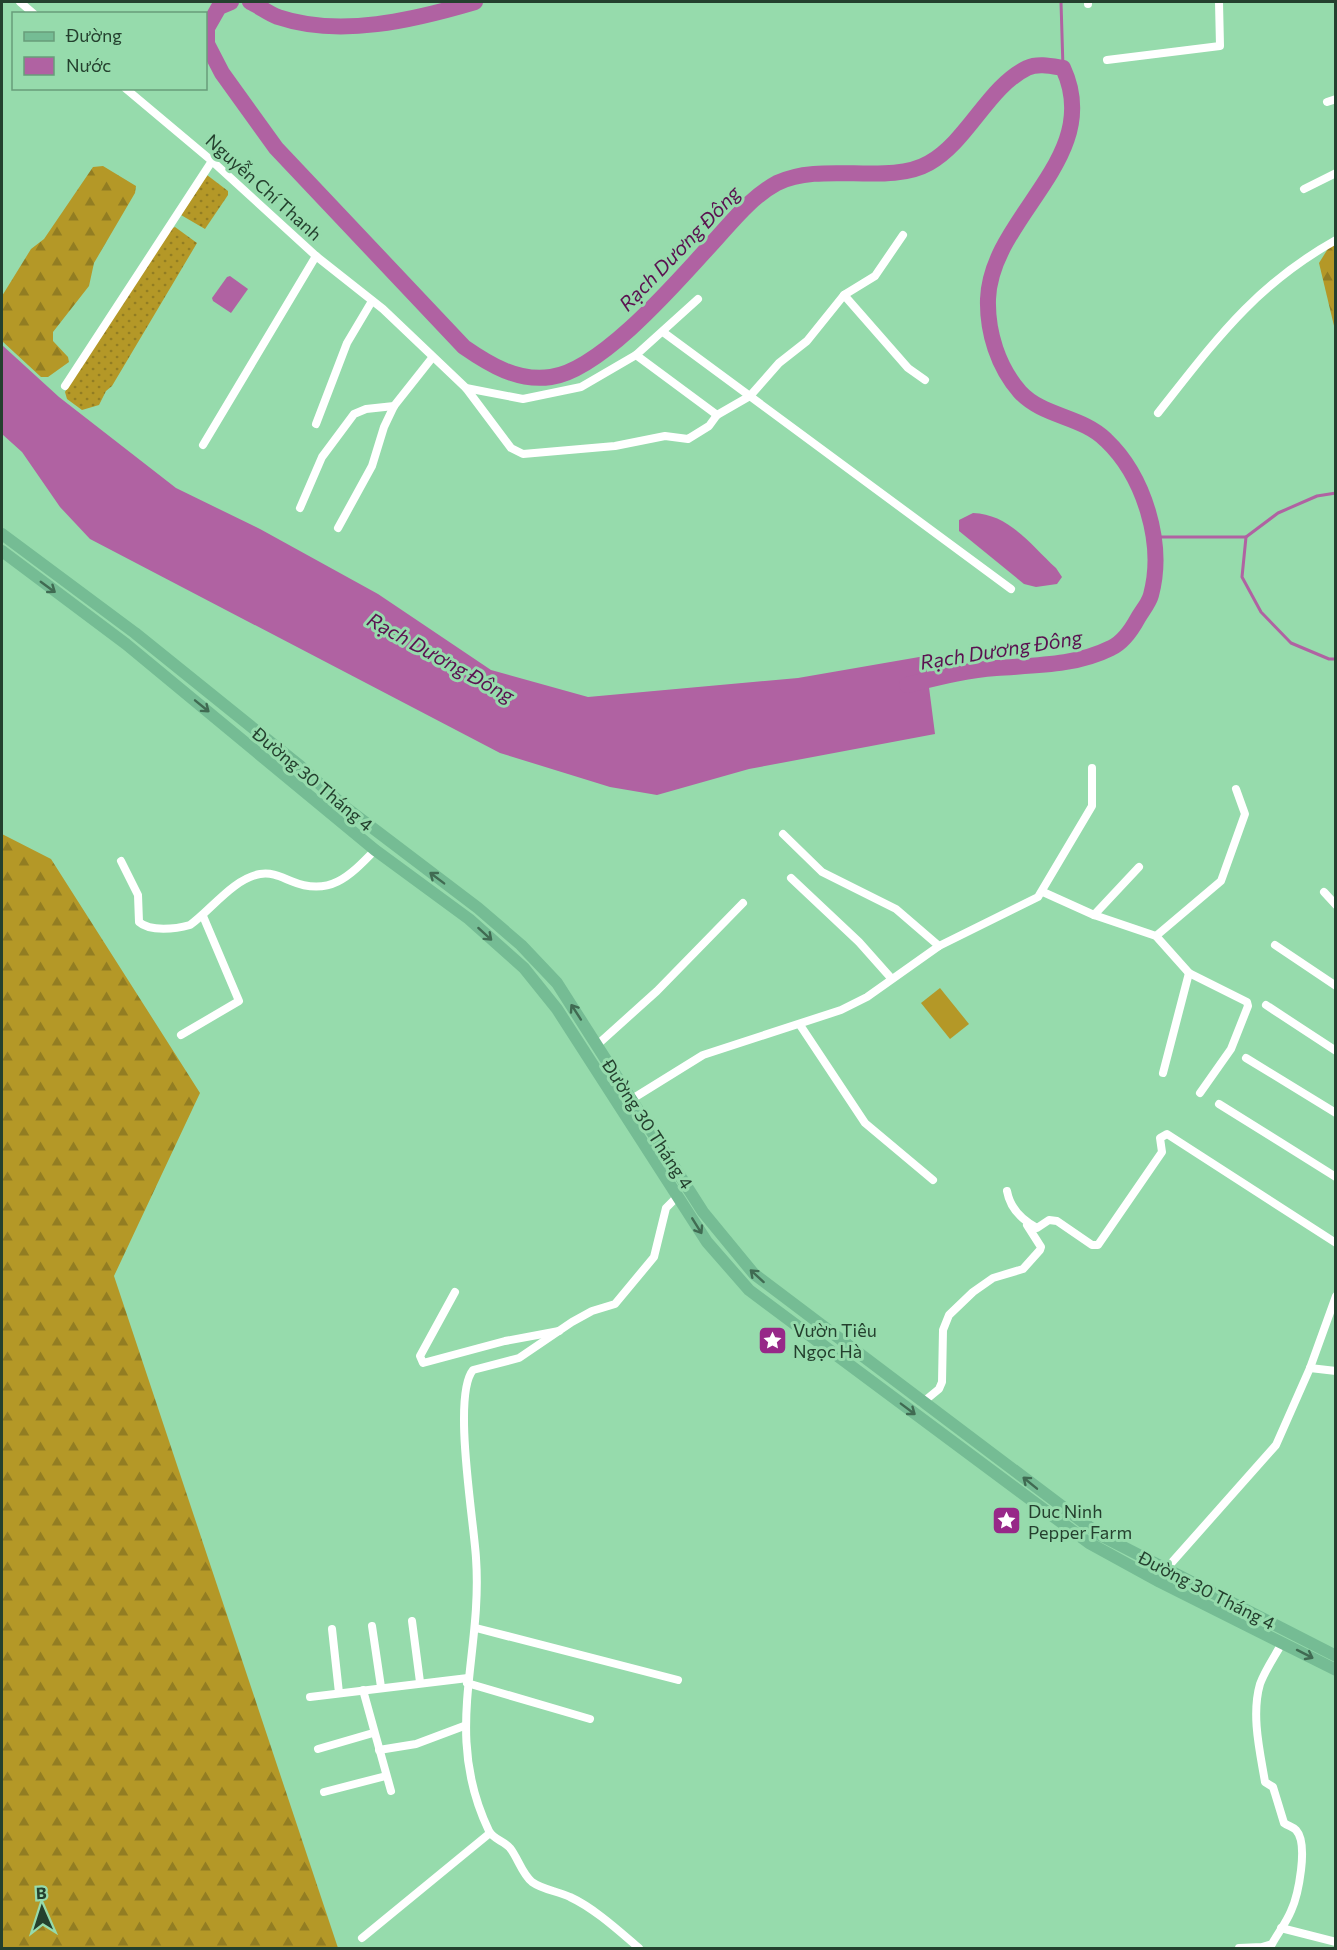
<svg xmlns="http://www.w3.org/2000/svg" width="1337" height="1950" font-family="Commissioner,sans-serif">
	<defs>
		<pattern id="grass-dots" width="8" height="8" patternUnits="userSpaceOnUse" patternTransform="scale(1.5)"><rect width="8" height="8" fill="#b49827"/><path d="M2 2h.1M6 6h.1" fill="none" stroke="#927d22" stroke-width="1.8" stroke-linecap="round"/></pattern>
		<pattern id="forest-firs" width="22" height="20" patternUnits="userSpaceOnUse" patternTransform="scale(1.5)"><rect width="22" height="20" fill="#b49827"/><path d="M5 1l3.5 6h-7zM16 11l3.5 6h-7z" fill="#927d22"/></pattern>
	</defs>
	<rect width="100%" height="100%" fill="#96dbac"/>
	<g fill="url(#grass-dots)">
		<path d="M207 175 228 191V195L205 229 181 215Z"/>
		<path d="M175 227 197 243 112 386 106 391 99 405 82 410 67 399 65 392 168 230Z"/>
	</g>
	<g fill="url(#forest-firs)">
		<path d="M103 166 136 186 135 193 94 263 89 286 53 332V341L68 357 69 362 48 377H41L2 341V296L31 249 44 239 93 167Z"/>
		<path d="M1335 244V330L1319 263 1329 247Z"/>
		<path d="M2 834 51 859 200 1093 114 1276 338 1948H2Z"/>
	</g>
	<path fill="#b49827" d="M940 988 969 1024 950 1039 921 1003Z"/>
	<g fill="#b062a2">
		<path d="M230 276 248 289 231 313 213 301 212 298 227 277Z"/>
		<path d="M2 345 59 397 176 488 260 529 378 594 491 670 588 697 798 678 925 656 935 734 749 769 657 795 610 787 500 753 90 539 60 507 22 452 2 434Z"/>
		<path d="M973 513C1009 514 1031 545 1056 568L1062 577 1057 584 1036 587 1024 584 959 531V520Z"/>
	</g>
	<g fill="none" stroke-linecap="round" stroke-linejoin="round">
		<g stroke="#b062a2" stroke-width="3">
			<path d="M1061 2 1063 68"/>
			<path d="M1153 537H1246L1278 513 1317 496 1336 493"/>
			<path d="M1246 537 1242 577 1261 612 1291 643 1329 659H1336"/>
		</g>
		<g stroke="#b062a2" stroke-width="16">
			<path d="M231 2 219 7 207 28V44L222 73 276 148 464 347C490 365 518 382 551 377 603 370 682 276 717 238 735 218 753 196 777 183 822 161 889 186 929 163 968 141 988 87 1027 68 1038 63 1051 66 1063 68 1105 158 991 216 988 299 987 332 998 367 1020 392 1043 417 1082 416 1106 440 1144 476 1165 543 1151 595 1149 603 1142 611 1138 618 1132 629 1122 643 1111 648 1075 666 1035 665 996 668 966 670 936 678 907 685"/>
			<path d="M250 2C259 6 268 13 278 17 340 38 414 20 475 2"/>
		</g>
		<g stroke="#fff" stroke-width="8">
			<path d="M20 2 34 14"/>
			<path d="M1088 2V4"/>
			<path d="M1107 60 1220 46 1219 2"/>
			<path d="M125 88 212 161 316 256 383 309 466 388 523 399 581 387 636 355 698 299"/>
			<path d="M1327 102 1336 99"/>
			<path d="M1304 189 1336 173"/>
			<path d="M844 295 908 368 925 380"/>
			<path d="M663 332 1011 589"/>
			<path d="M636 355 717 415"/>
			<path d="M65 386 212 161"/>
			<path d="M466 388 511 448 523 454 615 446 665 436 688 439 709 426 717 415 750 396 779 363 807 341 844 295 875 276 903 235"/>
			<path d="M1158 413C1215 341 1254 286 1336 240"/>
			<path d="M316 424 347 343 372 301"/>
			<path d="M203 445 316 256"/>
			<path d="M300 508 322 457 354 414 366 409 394 406"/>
			<path d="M338 528 372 466 384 427 394 406 432 358"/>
			<path d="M783 834 822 872 896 909 939 946"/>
			<path d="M121 861 138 895 139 922C150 932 176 929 190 925 211 910 233 879 260 874 272 872 281 877 291 881 329 897 349 877 375 850"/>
			<path d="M791 878 859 942 891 978"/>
			<path d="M1043 892 1094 915 1156 936 1189 973 1247 1002 1248 1006 1231 1049 1200 1093"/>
			<path d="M1324 892 1336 905"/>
			<path d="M1094 915 1139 867"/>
			<path d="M1156 936 1221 881 1245 814 1236 789"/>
			<path d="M1275 945 1336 986"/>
			<path d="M1266 1005 1336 1051"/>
			<path d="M800 1025 865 1123 933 1180"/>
			<path d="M181 1035 239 1001 203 916"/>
			<path d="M597 1045 657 991 743 903"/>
			<path d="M1246 1058 1336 1113"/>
			<path d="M1163 1073 1189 973"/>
			<path d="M632 1099 703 1055 841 1010 867 997 939 946 1038 897 1092 806V768"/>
			<path d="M1219 1104 1336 1177"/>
			<path d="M1007 1191C1010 1208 1022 1220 1037 1228L1049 1220 1057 1221 1092 1245H1098L1162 1152 1160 1138 1167 1134 1336 1243"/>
			<path d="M455 1292 420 1356 423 1363 505 1341 559 1331"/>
			<path d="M1310 1368 1336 1371"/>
			<path d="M922 1403 939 1389 942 1382 943 1330 949 1315 973 1292 993 1278 1023 1269 1040 1250 1041 1247 1027 1225"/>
			<path d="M1166 1569 1276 1445 1310 1368 1336 1296"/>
			<path d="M412 1621 420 1682"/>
			<path d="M372 1626 381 1687"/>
			<path d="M476 1628 678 1680"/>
			<path d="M332 1629 339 1693"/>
			<path d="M467 1683 590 1719"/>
			<path d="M363 1690 391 1791"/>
			<path d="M310 1697 468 1678"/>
			<path d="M318 1749 373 1733"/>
			<path d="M379 1750 416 1744 464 1726"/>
			<path d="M324 1792 386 1776"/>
			<path d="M1281 1928 1336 1942"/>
			<path d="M362 1938 490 1833"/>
			<path d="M639 1948C619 1931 594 1908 570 1897 558 1891 543 1890 532 1882 522 1874 518 1858 510 1848 504 1841 493 1839 489 1831 442 1733 483 1657 476 1558 474 1522 452 1395 473 1370L519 1358 572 1322 592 1311 615 1304 654 1257 666 1208 678 1196"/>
			<path d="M1239 1948 1262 1947 1272 1944C1278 1933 1286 1923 1291 1911 1298 1896 1309 1844 1296 1830 1293 1827 1288 1826 1284 1823L1273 1787 1265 1782C1260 1752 1251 1715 1260 1684 1265 1670 1275 1656 1282 1643"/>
		</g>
		<g stroke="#75bc94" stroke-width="12">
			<path d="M2 534 135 633 300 766 345 807 478 908 521 945 557 983 703 1212 754 1274 1100 1535 1336 1656"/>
			<path d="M2 551 126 644 375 850 469 919 524 968 557 1009 707 1242 749 1290 1089 1543 1160 1582 1336 1670"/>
		</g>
	</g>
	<defs><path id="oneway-shaft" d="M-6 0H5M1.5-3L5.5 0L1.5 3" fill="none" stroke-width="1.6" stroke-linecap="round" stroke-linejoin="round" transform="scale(1.5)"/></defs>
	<g stroke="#406b52">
		<use href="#oneway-shaft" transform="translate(48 587) rotate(36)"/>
		<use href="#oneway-shaft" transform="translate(202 706) rotate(39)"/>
		<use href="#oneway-shaft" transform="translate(437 878) rotate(-143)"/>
		<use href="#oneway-shaft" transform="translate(485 934) rotate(42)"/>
		<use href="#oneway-shaft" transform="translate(576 1012) rotate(-123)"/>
		<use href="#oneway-shaft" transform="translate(697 1226) rotate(58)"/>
		<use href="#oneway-shaft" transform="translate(757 1276) rotate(-138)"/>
		<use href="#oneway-shaft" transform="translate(908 1409) rotate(37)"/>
		<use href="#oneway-shaft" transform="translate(1030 1483) rotate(-141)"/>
		<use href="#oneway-shaft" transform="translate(1305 1654) rotate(27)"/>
	</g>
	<defs>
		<symbol id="sight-square" viewBox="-11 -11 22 22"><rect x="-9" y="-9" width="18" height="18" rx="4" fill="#972888" stroke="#96dbac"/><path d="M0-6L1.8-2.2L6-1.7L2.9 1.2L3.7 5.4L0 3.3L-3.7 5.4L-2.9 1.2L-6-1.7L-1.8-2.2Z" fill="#fff"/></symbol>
	</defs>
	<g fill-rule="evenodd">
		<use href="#sight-square" x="756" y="1324" width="33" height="33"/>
		<use href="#sight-square" x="990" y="1504" width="33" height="33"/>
	</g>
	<g text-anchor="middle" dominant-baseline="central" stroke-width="6" stroke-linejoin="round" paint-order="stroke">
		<g font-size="18" fill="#24402e" stroke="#96dbac">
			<text transform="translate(264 187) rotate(42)">Nguyễn Chí Thanh</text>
			<text transform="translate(313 779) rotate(40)">Đường 30 Tháng 4</text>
			<text transform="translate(648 1124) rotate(57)">Đường 30 Tháng 4</text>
			<text transform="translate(1207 1590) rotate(27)">Đường 30 Tháng 4</text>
		</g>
		<g font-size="18" fill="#24402e" stroke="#96dbac" text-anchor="start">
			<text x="793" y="1330">Vườn Tiêu<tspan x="793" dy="21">Ngọc Hà</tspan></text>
			<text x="1028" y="1511">Duc Ninh<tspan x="1028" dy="21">Pepper Farm</tspan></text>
		</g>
		<g font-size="20" font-style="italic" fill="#5a1150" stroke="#96dbac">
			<text transform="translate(679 248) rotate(-46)">Rạch Dương Đông</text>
			<text transform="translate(1001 649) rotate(-9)">Rạch Dương Đông</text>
			<text transform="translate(441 657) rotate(29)">Rạch Dương Đông</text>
		</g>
	</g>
	<rect width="1337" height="1950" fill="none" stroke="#24402e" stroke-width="6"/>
	<rect x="12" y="12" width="195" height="78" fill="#96dbac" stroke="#689d7a" stroke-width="1.5"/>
	<rect x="24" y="32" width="30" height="9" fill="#75bc94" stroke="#689d7a" stroke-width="1.5"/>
	<text x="66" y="42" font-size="18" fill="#24402e">Đường</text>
	<rect x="24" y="57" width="30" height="18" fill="#b062a2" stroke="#689d7a" stroke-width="1.5"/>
	<text x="66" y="72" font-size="18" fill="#24402e">Nước</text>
	<g transform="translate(42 1908) rotate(357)" stroke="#96dbac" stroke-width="4.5" paint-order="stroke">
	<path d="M0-4.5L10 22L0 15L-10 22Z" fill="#24402e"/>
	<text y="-9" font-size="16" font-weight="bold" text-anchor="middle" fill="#24402e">B</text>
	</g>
</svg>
